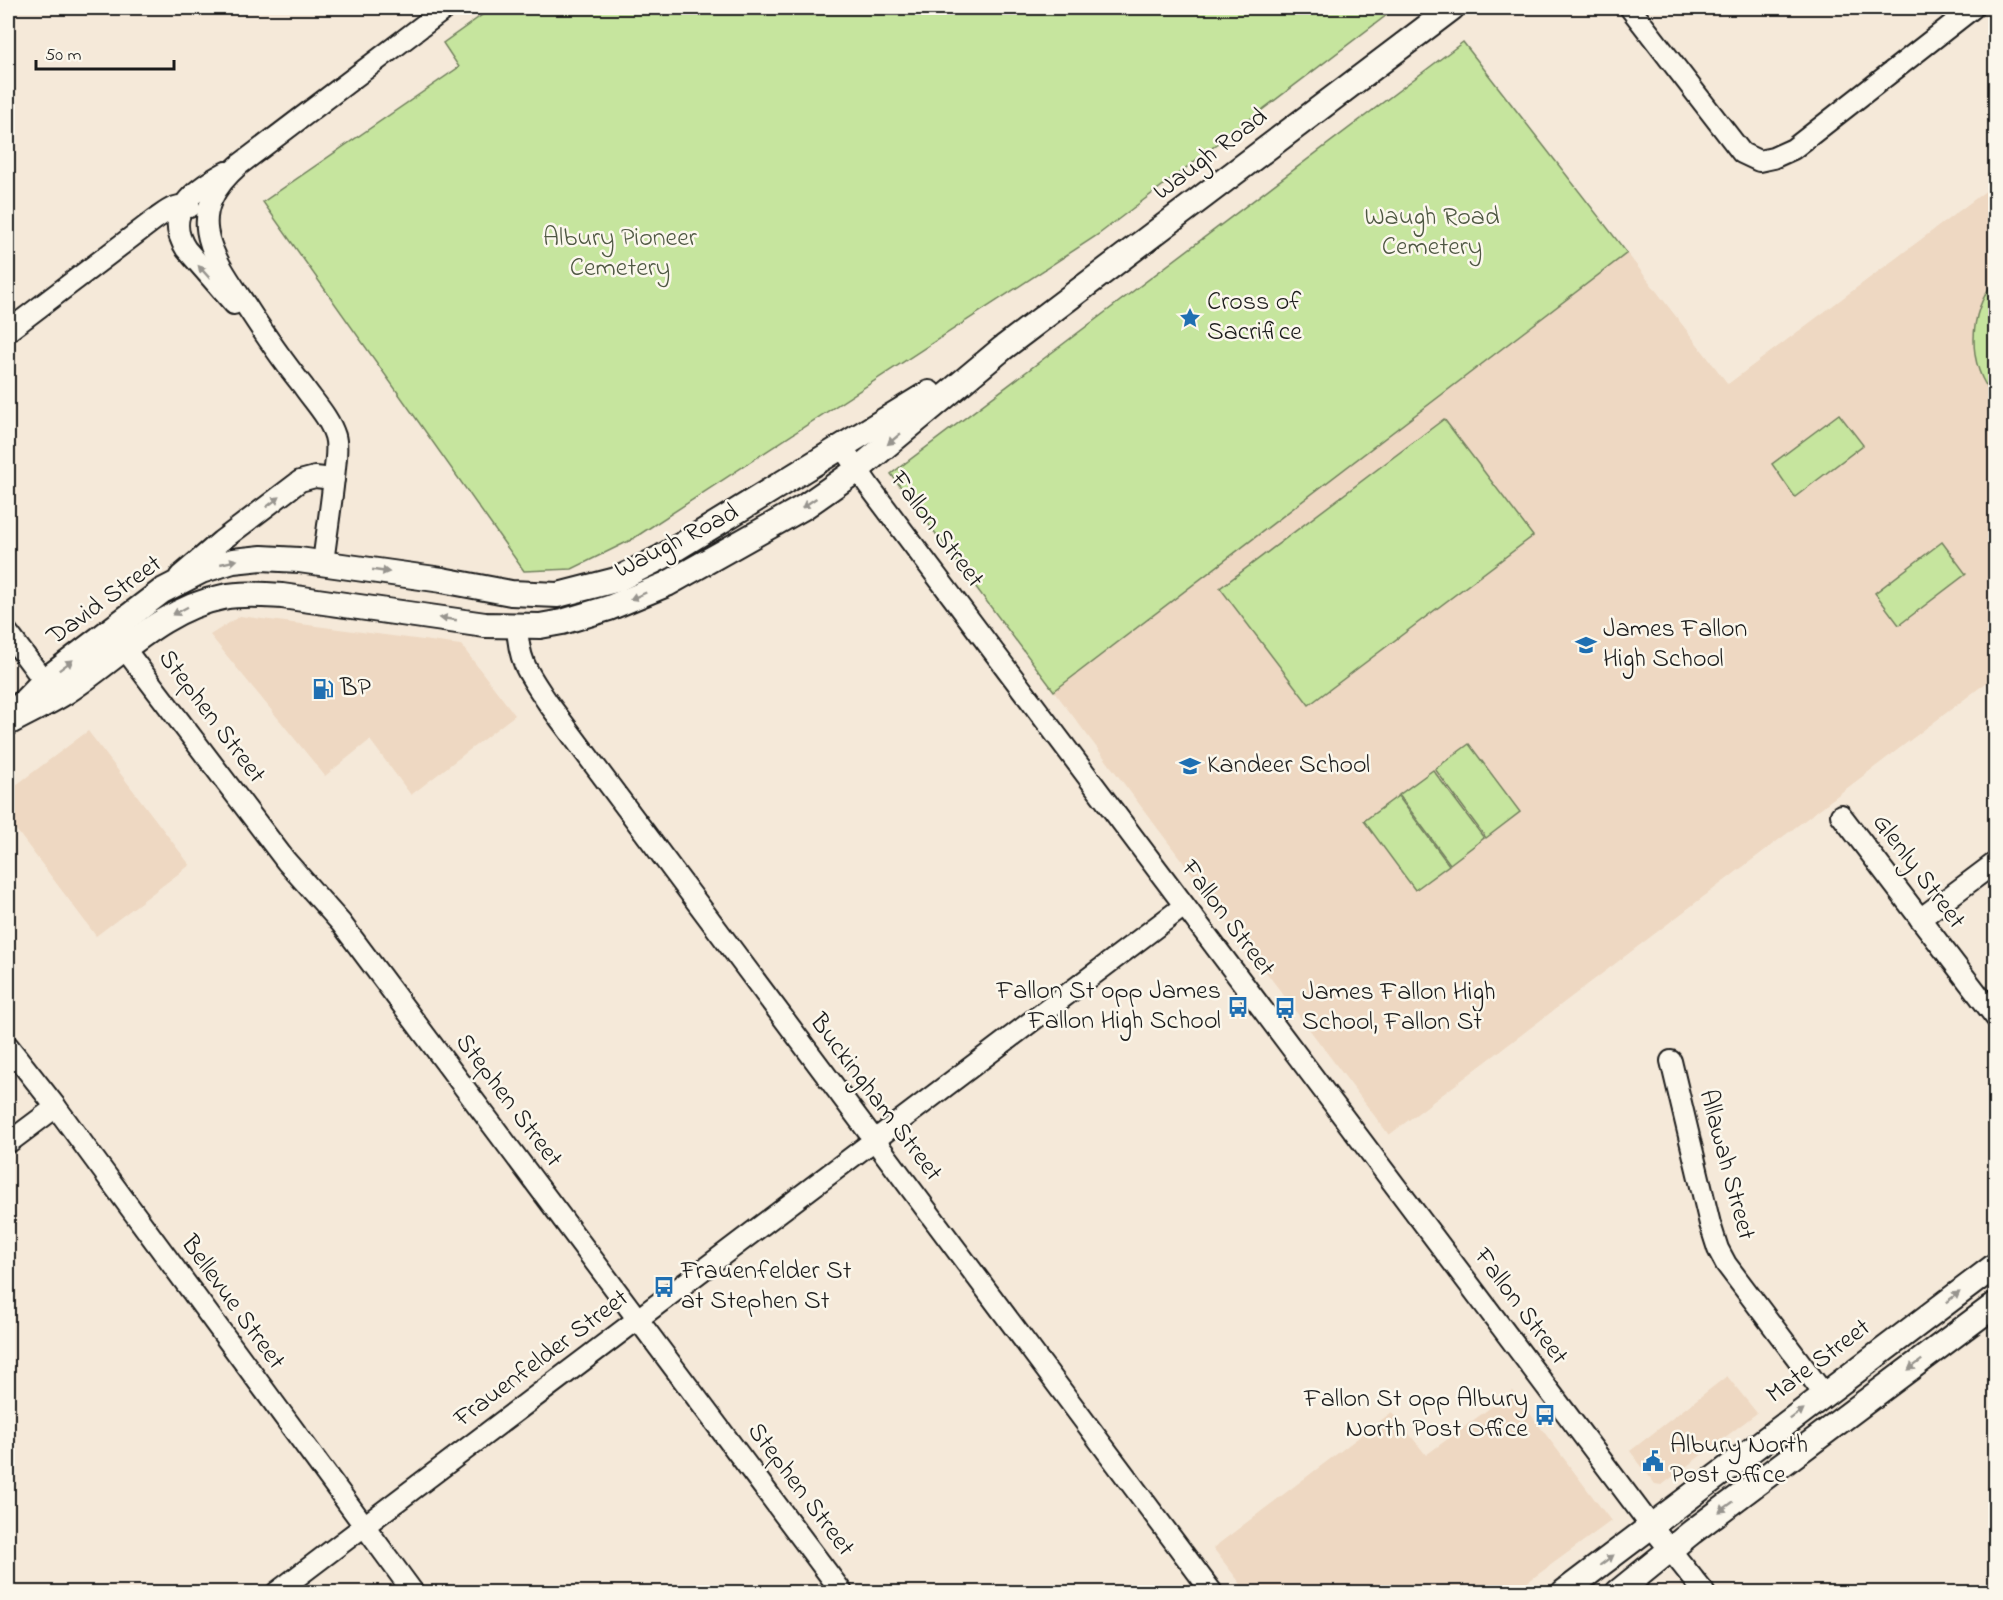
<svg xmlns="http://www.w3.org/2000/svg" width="2003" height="1600" font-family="'Indie Flower',sans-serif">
	<rect width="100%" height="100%" fill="#f5e9d9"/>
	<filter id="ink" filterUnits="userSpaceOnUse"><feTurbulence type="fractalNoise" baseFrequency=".0167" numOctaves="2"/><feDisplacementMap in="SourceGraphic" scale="12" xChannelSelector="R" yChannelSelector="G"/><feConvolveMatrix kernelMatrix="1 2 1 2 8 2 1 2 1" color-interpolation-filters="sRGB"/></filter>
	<g filter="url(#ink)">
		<g fill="#eed8c2">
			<path d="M1995 184V676L1389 1135 1054 691 1627 253 1728 384Z"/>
			<path d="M240 616 461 645 515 715 411 795 370 740 325 776 210 635Z"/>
			<path d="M88 731 190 865 96 936 8 819V791Z"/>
			<path d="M1727 1376 1757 1413 1662 1485 1655 1484 1630 1451Z"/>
			<path d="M1513 1391 1611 1521 1514 1592H1247L1213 1548 1392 1412 1426 1455Z"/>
		</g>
		<g fill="#c6e59e" stroke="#71805d" stroke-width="1.5">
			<path d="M492 8H1396L1099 234 631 540 572 569 524 571 263 202 459 67 443 43Z"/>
			<path d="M1463 42 1627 253 1054 691 891 474Z"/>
			<path d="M1995 280V398C1966 364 1968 314 1995 280Z"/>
			<path d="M1839 414 1863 445 1795 497 1772 464Z"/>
			<path d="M1444 419 1533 536 1309 705 1220 588Z"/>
			<path d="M1942 542 1966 574 1899 625 1875 593Z"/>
			<path d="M1469 744 1520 812 1486 838 1435 769Z"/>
			<path d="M1433 770 1484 838 1450 864 1399 795Z"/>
			<path d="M1398 796 1449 865 1415 890 1364 821Z"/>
		</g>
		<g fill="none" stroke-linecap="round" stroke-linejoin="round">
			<defs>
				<g id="minor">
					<path d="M1630 8 1742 153 1759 161 1773 158 1793 149 1973 8"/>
					<path d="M226 172C196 188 162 212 186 249L234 304"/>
					<path d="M8 331 154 220C166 212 176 202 190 207"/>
					<path d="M842 447 869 486 1651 1526 1704 1592"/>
					<path d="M323 563C327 531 332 500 335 468 336 457 338 446 335 436 329 417 314 402 303 386 282 360 263 332 245 304 211 253 182 215 239 165L446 8"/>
					<path d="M180 576 221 541 300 481 315 477 334 479"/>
					<path d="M517 626C519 663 528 673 548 703L1212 1592"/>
					<path d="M8 633 44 681"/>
					<path d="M124 648 286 861 341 923 842 1592"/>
					<path d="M1841 815 1996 1018"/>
					<path d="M1920 919 1996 862"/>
					<path d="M8 1046 56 1107 413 1592"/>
					<path d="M1671 1061 1710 1224 1718 1249 1726 1264 1824 1394"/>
					<path d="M8 1143 56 1107"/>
					<path d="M277 1592 1184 906"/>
				</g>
				<g id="major">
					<path d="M15 711 44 681 162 591 201 571 233 561 262 558 299 560 442 580 511 593 558 595 616 580 662 557 929 393"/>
					<path d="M8 723C26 713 46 704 64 693 116 660 160 609 223 597 243 593 263 595 282 596L485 625 540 626 562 622 609 608 667 584 804 507 857 470 1003 348 1452 8"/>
					<path d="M1564 1592 1996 1265"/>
					<path d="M1618 1592 1692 1532 1996 1304"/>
				</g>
			</defs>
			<use href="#minor" stroke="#1c1c1c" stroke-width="24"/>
			<use href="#major" stroke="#1c1c1c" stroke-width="28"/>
			<use href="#minor" stroke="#fbf7ec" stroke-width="20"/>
			<use href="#major" stroke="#fbf7ec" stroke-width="24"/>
		</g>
		<defs><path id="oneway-solid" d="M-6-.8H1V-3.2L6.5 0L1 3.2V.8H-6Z" transform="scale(1.5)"/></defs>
		<g fill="#97948e">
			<use href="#oneway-solid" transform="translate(204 272) rotate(-132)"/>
			<use href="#oneway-solid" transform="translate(894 439) rotate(140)"/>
			<use href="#oneway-solid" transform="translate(273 502) rotate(-37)"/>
			<use href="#oneway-solid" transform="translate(809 503) rotate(146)"/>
			<use href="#oneway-solid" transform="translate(229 562) rotate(-13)"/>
			<use href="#oneway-solid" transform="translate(381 571) rotate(8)"/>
			<use href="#oneway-solid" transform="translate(638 596) rotate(157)"/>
			<use href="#oneway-solid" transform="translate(180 611) rotate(152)"/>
			<use href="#oneway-solid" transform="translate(448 619) rotate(-172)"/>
			<use href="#oneway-solid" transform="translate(66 665) rotate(-37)"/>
			<use href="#oneway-solid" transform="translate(1953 1297) rotate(-37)"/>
			<use href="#oneway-solid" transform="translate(1915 1365) rotate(143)"/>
			<use href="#oneway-solid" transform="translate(1797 1414) rotate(-37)"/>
			<use href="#oneway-solid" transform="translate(1726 1507) rotate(144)"/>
			<use href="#oneway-solid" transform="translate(1607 1560) rotate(-37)"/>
		</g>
	</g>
	<defs>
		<symbol id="sight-bare" viewBox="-9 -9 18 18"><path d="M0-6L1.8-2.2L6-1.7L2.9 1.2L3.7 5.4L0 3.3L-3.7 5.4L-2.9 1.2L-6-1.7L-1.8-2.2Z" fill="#1f6fb2" stroke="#fbf7ec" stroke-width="2.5" paint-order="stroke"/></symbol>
		<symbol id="school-bare" viewBox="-9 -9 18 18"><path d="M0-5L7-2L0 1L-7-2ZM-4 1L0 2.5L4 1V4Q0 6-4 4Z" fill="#1f6fb2" stroke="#fbf7ec" stroke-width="2.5" paint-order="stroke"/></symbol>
		<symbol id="fuel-bare" viewBox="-9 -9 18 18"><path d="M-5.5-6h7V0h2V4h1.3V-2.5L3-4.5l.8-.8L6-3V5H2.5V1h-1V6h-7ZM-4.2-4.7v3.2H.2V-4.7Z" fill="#1f6fb2" stroke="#fbf7ec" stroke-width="2.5" paint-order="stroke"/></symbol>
		<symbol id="bus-bare" viewBox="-9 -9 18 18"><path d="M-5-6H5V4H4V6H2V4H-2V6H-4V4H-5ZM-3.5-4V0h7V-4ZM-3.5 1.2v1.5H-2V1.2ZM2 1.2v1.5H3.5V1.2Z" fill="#1f6fb2" stroke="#fbf7ec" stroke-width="2.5" paint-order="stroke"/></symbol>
		<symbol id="civic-bare" viewBox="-9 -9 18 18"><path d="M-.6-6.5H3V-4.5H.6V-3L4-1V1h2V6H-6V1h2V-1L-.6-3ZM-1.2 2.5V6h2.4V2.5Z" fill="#1f6fb2" stroke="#fbf7ec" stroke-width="2.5" paint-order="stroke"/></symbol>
	</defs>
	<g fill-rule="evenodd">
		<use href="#sight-bare" x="1175" y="303" width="30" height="30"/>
		<use href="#school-bare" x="1571" y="630" width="30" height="30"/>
		<use href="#fuel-bare" x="308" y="674" width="30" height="30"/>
		<use href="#school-bare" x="1175" y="751" width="30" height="30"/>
		<use href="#bus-bare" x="1223" y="992" width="30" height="30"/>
		<use href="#bus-bare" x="1270" y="993" width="30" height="30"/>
		<use href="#bus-bare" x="649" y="1272" width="30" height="30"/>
		<use href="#bus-bare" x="1530" y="1400" width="30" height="30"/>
		<use href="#civic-bare" x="1638" y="1446" width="30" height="30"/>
	</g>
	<g text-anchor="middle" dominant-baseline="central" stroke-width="5" stroke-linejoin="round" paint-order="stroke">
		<g font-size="26" fill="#1c1c1c" stroke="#fbf7ec">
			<text transform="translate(1211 155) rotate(-37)">Waugh Road</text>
			<text transform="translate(936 530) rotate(53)">Fallon Street</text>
			<text transform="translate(677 542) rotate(-27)">Waugh Road</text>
			<text transform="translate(105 601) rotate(-36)">David Street</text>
			<text transform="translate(211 717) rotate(53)">Stephen Street</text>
			<text transform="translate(1918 872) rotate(53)">Glenly Street</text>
			<text transform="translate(1227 919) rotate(53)">Fallon Street</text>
			<text transform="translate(875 1098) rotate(53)">Buckingham Street</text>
			<text transform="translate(508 1101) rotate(53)">Stephen Street</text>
			<text transform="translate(1726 1165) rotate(75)">Allawah Street</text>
			<text transform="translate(232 1303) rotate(54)">Bellevue Street</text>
			<text transform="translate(1520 1307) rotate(53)">Fallon Street</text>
			<text transform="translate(542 1359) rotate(-37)">Frauenfelder Street</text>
			<text transform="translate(1819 1362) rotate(-37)">Mate Street</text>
			<text transform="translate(800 1490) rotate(53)">Stephen Street</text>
		</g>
		<g font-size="26" fill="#4f5843" stroke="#fbf7ec">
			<text x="1432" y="218">Waugh Road<tspan x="1432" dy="30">Cemetery</tspan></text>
			<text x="620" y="239">Albury Pioneer<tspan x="620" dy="30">Cemetery</tspan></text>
		</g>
		<g font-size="26" fill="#1c1c1c" stroke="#fbf7ec" text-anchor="start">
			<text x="1207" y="303">Cross of<tspan x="1207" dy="30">Sacrifice</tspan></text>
			<text x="1603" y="630">James Fallon<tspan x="1603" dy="30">High School</tspan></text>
			<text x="340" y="689">BP</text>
			<text x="1207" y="766">Kandeer School</text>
			<text x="1221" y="992" text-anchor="end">Fallon St opp James<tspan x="1221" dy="30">Fallon High School</tspan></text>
			<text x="1302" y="993">James Fallon High<tspan x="1302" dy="30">School, Fallon St</tspan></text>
			<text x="681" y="1272">Frauenfelder St<tspan x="681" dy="30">at Stephen St</tspan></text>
			<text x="1528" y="1400" text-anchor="end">Fallon St opp Albury<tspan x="1528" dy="30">North Post Office</tspan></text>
			<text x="1670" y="1446">Albury North<tspan x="1670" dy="30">Post Office</tspan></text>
		</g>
	</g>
	<rect width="2003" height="1600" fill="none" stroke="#fbf7ec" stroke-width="30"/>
	<rect x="15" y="15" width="1973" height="1570" fill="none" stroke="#1c1c1c" stroke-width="2" filter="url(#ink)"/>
	<path d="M36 60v9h138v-9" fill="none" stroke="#1c1c1c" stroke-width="3"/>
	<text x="45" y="60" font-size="18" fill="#1c1c1c" stroke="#fbf7ec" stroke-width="4.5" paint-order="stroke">50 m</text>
</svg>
